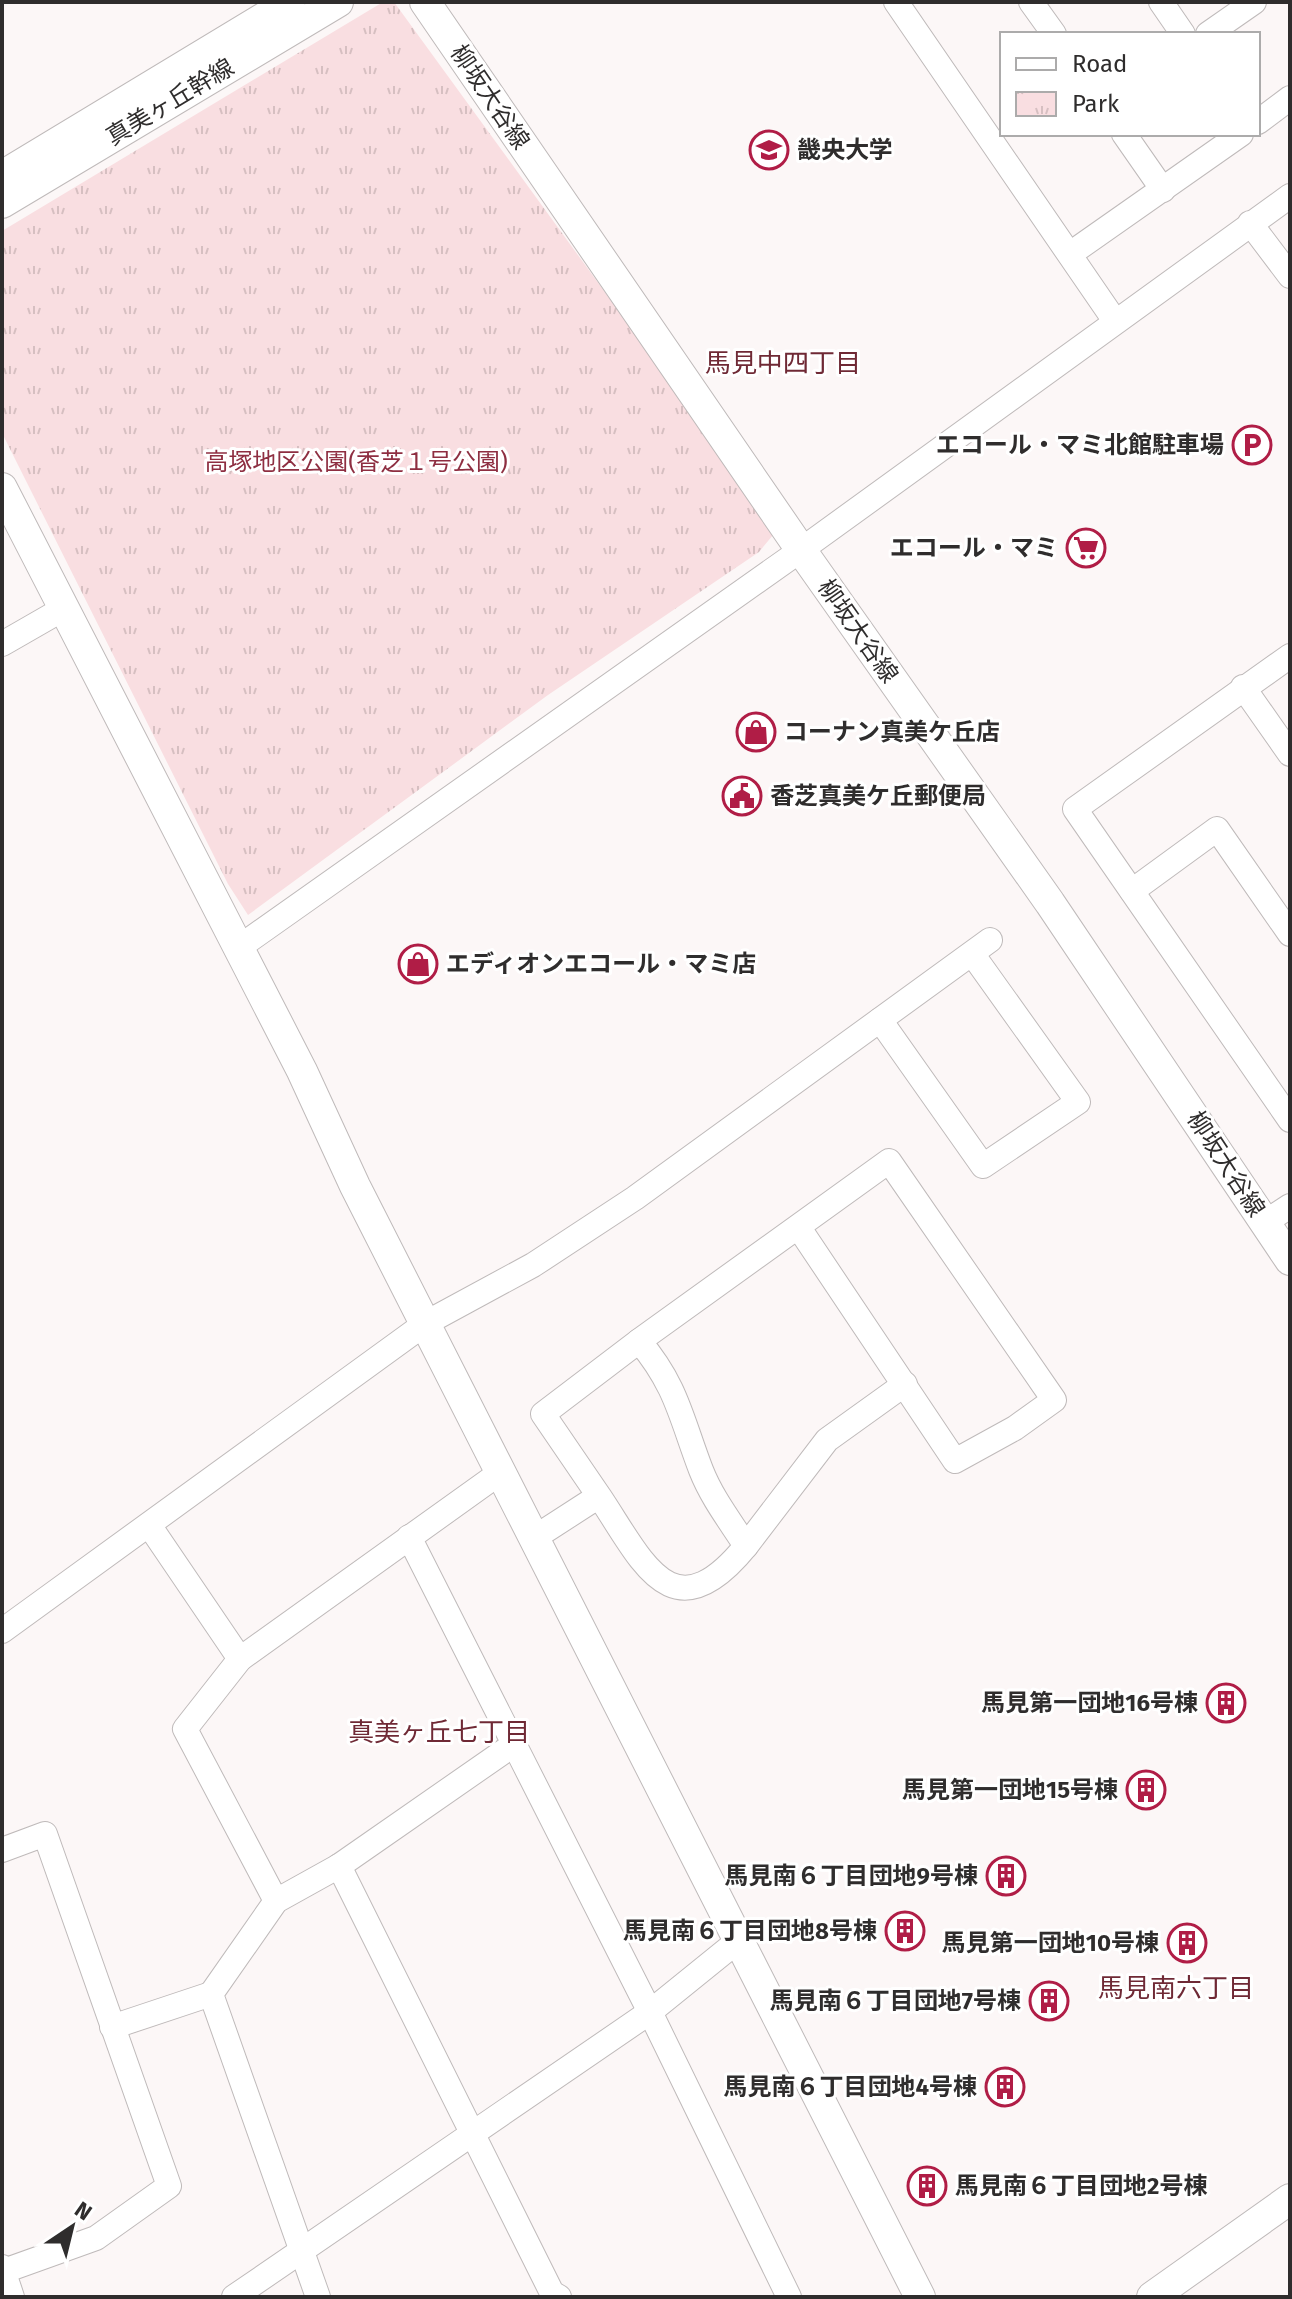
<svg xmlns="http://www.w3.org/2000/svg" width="1292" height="2299" font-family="'Fira Sans','Noto Sans JP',sans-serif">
	<defs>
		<pattern id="park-tufts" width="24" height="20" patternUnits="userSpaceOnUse" patternTransform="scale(2)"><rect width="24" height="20" fill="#f9dee1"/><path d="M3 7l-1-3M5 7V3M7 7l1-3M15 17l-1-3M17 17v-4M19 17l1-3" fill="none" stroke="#d6bfc1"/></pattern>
	</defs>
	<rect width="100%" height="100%" fill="#fcf7f7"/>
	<path fill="url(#park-tufts)" d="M383 2H394L756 500 773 535 759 552 548 695 248 915 228 884 2 433V231Z"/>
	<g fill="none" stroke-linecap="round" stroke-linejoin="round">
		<defs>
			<g id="minor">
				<path d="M896 2 1115 321"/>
				<path d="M1031 2 1054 34"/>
				<path d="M1161 2 1183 34"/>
				<path d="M1208 34 1254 2"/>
				<path d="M1258 122 1290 98"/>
				<path d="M1124 134 1163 190"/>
				<path d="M1250 223 1290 276"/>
				<path d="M1070 254 1241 134"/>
				<path d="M2 644 63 609"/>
				<path d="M1290 656 1075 809 1290 1120"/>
				<path d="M1243 687 1290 754"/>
				<path d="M1132 891 1217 829 1290 934"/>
				<path d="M238 948 801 550 1290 196"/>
				<path d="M880 1020 983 1166 1078 1102 973 955"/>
				<path d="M1264 1223 1290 1206"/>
				<path d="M639 1341 889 1161 1054 1400 1015 1428 955 1461 799 1228"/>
				<path d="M149 1525 240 1659"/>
				<path d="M409 1537 650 2012 789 2297"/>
				<path d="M534 1538 599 1496 543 1414 639 1341C677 1386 681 1418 701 1470 712 1498 730 1521 746 1546 672 1637 642 1560 599 1496"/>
				<path d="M746 1546 827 1440 905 1384"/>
				<path d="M2 1631 426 1323 533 1265 635 1198 990 940"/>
				<path d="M2 1850 45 1834 169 2186 96 2238 4 2271"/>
				<path d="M339 1866 552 2293 559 2297"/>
				<path d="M276 1901 185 1729 240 1659 501 1472"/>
				<path d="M112 2027 211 1994"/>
				<path d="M2 2267 12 2297"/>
				<path d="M234 2297 650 2012 739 1940"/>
				<path d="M318 2297 211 1994 276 1901 339 1866 513 1745"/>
			</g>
			<g id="tertiary">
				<path d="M425 2 801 550 1050 903 1290 1260"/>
				<path d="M2 176 290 2"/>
				<path d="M2 203 338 2"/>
				<path d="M2 488 302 1071 355 1186 920 2297"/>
				<path d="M1152 2297 1290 2199"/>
			</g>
		</defs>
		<use href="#minor" stroke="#bfbaba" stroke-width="26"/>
		<use href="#tertiary" stroke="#bfbaba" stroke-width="32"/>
		<use href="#minor" stroke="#fff" stroke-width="24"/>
		<use href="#tertiary" stroke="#fff" stroke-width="30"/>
	</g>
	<defs>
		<symbol id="university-ring" viewBox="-11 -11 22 22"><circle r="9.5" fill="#fff" stroke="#b01d46" stroke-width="1.5"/><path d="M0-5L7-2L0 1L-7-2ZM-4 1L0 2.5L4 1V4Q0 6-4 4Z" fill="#b01d46"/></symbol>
		<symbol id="parking-ring" viewBox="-11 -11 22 22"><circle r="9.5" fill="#fff" stroke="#b01d46" stroke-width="1.5"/><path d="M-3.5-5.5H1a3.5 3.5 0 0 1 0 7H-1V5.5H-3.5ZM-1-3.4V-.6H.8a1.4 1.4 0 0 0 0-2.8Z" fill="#b01d46"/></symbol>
		<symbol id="supermarket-ring" viewBox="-11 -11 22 22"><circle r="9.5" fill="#fff" stroke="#b01d46" stroke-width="1.5"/><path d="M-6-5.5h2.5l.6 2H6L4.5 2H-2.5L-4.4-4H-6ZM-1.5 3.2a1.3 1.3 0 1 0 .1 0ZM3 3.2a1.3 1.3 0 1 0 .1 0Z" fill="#b01d46"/></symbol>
		<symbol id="shop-ring" viewBox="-11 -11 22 22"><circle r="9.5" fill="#fff" stroke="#b01d46" stroke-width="1.5"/><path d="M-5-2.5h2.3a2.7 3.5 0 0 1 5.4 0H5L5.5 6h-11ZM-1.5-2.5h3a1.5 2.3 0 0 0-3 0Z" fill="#b01d46"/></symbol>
		<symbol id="civic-ring" viewBox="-11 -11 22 22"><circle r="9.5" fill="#fff" stroke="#b01d46" stroke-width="1.5"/><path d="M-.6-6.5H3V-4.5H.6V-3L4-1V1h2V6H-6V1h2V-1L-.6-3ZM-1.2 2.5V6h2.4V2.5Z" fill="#b01d46"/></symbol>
		<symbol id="building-ring" viewBox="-11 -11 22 22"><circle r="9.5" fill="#fff" stroke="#b01d46" stroke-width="1.5"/><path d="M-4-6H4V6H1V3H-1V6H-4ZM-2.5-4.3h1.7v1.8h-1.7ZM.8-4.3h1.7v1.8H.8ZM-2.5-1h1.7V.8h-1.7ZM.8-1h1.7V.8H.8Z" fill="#b01d46"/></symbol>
	</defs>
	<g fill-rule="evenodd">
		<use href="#university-ring" x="747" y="128" width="44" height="44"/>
		<use href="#parking-ring" x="1230" y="423" width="44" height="44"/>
		<use href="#supermarket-ring" x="1064" y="526" width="44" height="44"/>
		<use href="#shop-ring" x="734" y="710" width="44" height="44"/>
		<use href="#civic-ring" x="720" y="774" width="44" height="44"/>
		<use href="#shop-ring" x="396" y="942" width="44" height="44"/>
		<use href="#building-ring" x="1204" y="1681" width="44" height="44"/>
		<use href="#building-ring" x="1124" y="1768" width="44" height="44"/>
		<use href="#building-ring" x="984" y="1854" width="44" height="44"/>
		<use href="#building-ring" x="883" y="1909" width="44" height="44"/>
		<use href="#building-ring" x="1165" y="1921" width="44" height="44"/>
		<use href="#building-ring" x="1027" y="1979" width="44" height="44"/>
		<use href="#building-ring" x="983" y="2065" width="44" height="44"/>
		<use href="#building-ring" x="905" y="2164" width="44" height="44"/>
	</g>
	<g text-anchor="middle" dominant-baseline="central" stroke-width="6" stroke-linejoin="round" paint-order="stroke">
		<g font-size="24" fill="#2f2d2d" stroke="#fff">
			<text transform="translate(490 97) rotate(56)">柳坂大谷線</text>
			<text transform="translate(170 102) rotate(-31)">真美ヶ丘幹線</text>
			<text transform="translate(858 631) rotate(55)">柳坂大谷線</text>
			<text transform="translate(1226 1164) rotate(57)">柳坂大谷線</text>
		</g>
		<g font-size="24" font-weight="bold" fill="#2f2d2d" stroke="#fff" text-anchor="end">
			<text x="797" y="150" text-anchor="start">畿央大学</text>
			<text x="1224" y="445">エコール・マミ北館駐車場</text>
			<text x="1058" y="548">エコール・マミ</text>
			<text x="784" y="732" text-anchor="start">コーナン真美ケ丘店</text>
			<text x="770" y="796" text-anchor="start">香芝真美ケ丘郵便局</text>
			<text x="446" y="964" text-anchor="start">エディオンエコール・マミ店</text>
			<text x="1198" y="1703">馬見第一団地16号棟</text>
			<text x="1118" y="1790">馬見第一団地15号棟</text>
			<text x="978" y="1876">馬見南６丁目団地9号棟</text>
			<text x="877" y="1931">馬見南６丁目団地8号棟</text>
			<text x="1159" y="1943">馬見第一団地10号棟</text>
			<text x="1021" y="2001">馬見南６丁目団地7号棟</text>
			<text x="977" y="2087">馬見南６丁目団地4号棟</text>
			<text x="955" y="2186" text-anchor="start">馬見南６丁目団地2号棟</text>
		</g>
		<g font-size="24" fill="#8e2e41" stroke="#fff">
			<text x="356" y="462">高塚地区公園(香芝１号公園)</text>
		</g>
		<g font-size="26" fill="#6f2935" stroke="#fff">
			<text x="783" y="363">馬見中四丁目</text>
			<text x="439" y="1732">真美ヶ丘七丁目</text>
			<text x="1176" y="1988">馬見南六丁目</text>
		</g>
	</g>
	<rect width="1292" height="2299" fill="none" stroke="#2f2d2d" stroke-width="8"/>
	<rect x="1000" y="32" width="260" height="104" fill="#ffffff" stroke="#acabab" stroke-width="2"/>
	<rect x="1016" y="58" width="40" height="12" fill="#ffffff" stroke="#acabab" stroke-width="2"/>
	<text x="1072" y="72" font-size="24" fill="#2f2d2d">Road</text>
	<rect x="1016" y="92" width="40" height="24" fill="url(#park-tufts)" stroke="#acabab" stroke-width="2"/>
	<text x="1072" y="112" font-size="24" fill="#2f2d2d">Park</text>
	<g transform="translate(72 2227) rotate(35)" stroke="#ffffff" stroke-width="6" paint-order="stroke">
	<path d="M0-6L14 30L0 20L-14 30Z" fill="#2f2d2d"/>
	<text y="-12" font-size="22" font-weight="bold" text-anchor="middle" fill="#2f2d2d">N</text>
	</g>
</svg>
